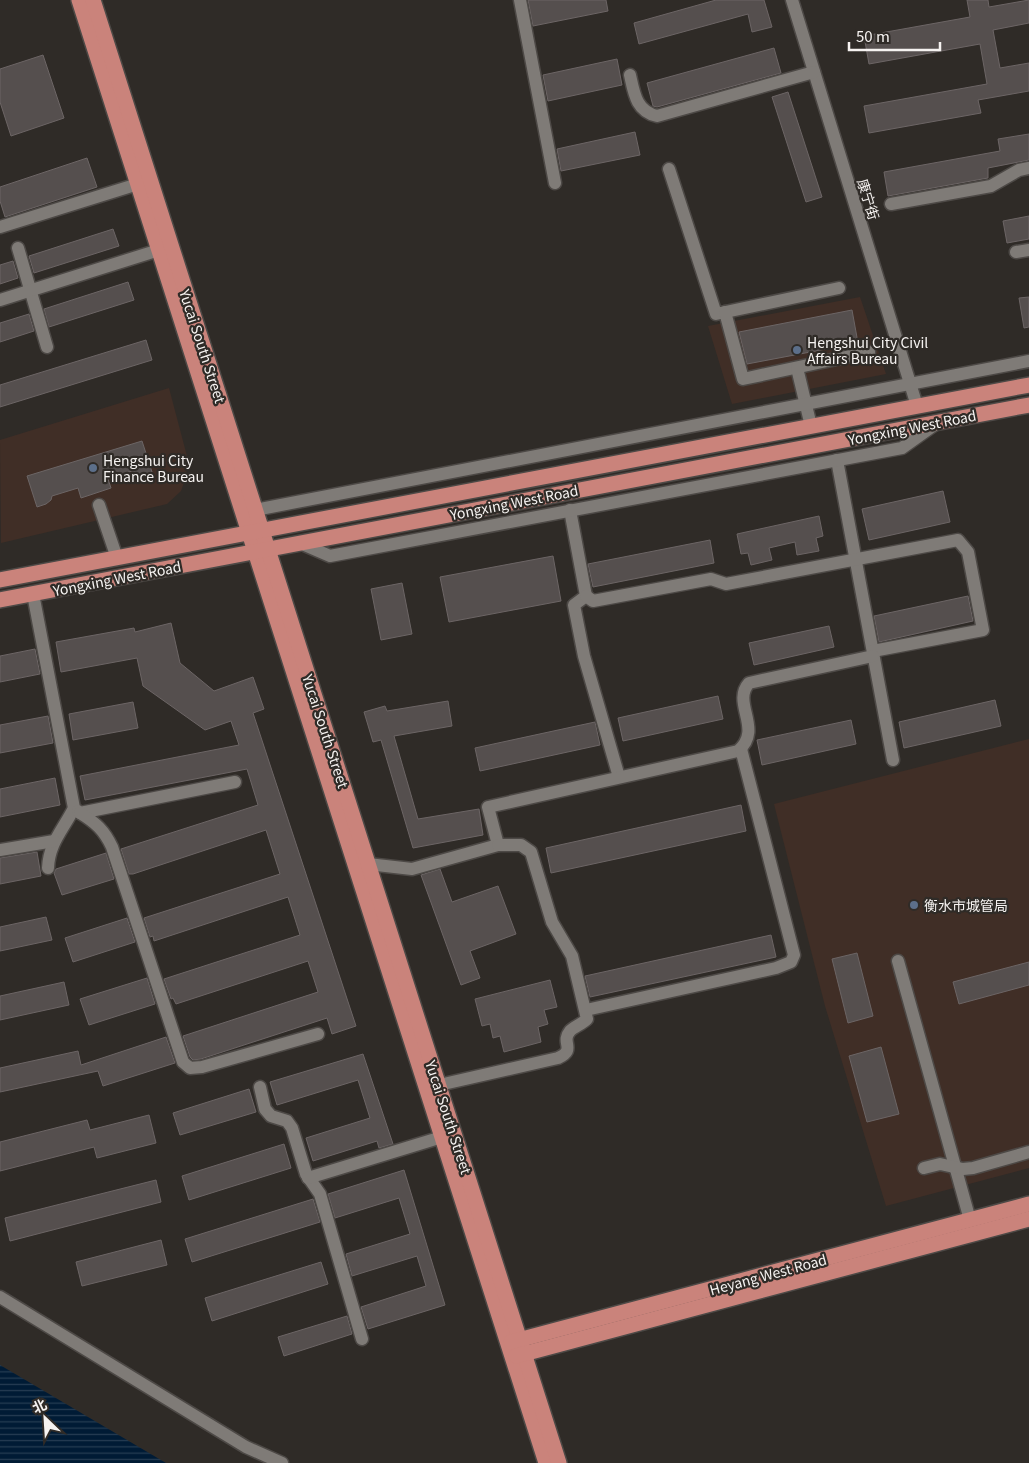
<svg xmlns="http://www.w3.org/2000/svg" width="1029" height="1463" font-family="Georgia,'Noto Sans SC',serif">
	<defs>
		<pattern id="water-rules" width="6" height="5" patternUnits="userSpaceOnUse" patternTransform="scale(1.25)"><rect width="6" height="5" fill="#001b35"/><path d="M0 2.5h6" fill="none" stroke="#263d53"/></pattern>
	</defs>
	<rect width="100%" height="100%" fill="#2f2b27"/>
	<g fill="#402e26">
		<path d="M860 297 886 374 732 404 708 326Z"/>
		<path d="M169 388 188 460 186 477 181 491 167 504 1 543 0 440Z"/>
		<path d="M1029 739V1168L886 1206 825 1006 774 804Z"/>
	</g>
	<path fill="url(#water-rules)" d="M0 1365 166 1463H0Z"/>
	<g fill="#554f4e" stroke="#6c6565">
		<path d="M528 0H606L608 11 533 26Z"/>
		<path d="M716 0H764L772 27 752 32 748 14 639 44 634 23Z"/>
		<path d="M967 0H988L989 7 1029 0V23L993 30 1000 68 1029 63V91L978 100 981 113 869 133 864 106 987 84 980 44 869 64 864 36 970 17Z"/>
		<path d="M774 48 781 73 657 107 653 106 647 83Z"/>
		<path d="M43 55 64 118 11 136 0 102V69Z"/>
		<path d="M617 59 622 85 548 101 543 75Z"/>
		<path d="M788 92 822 197 806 202 772 97Z"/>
		<path d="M635 132 640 155 561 171 557 149Z"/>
		<path d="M1029 134V160L988 168V178L888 196 884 172 1000 151 998 139Z"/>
		<path d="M87 158 97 187 5 217 0 201V187Z"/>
		<path d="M1029 216V239L1007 243 1003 221Z"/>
		<path d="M113 229 119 246 34 273 29 256Z"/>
		<path d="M13 261 18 278 0 284V265Z"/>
		<path d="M128 282 134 300 49 327 44 309Z"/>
		<path d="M1029 297V327L1024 328 1019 298Z"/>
		<path d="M852 310 858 343 747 364 739 332Z"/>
		<path d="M29 314 34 331 0 342V323Z"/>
		<path d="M146 340 152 360 0 407V385Z"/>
		<path d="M142 441 152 472 140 475 132 471 108 479 111 488 81 498 78 488 52 496 51 500 46 504 37 507 27 476Z"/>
		<path d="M943 491 950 522 869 540 862 509Z"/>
		<path d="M819 516 823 536 816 538 819 551 797 555 795 542 769 548 772 560 751 565 748 553 741 554 737 534Z"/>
		<path d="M710 540 714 563 593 587 588 564Z"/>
		<path d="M553 556 561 601 449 622 440 577Z"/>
		<path d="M402 583 412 634 381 640 371 589Z"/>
		<path d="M968 596 973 621 879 642 874 616Z"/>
		<path d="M171 623 180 663 214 691 253 677 264 709 253 713 356 1026 332 1034 327 1018 201 1059 193 1060 190 1057 183 1036 318 992 308 961 176 1004 173 998 171 999 164 979 300 935 288 897 154 941 153 936 150 937 144 918 280 874 266 830 133 874H129L121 849 258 805 247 769 85 800 80 776 239 745 231 721 205 730 143 686 137 658 61 672 56 642 134 628 135 632Z"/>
		<path d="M829 626 834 647 754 665 749 643Z"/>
		<path d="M35 649 40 674 0 682V656Z"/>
		<path d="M718 696 723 719 623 741 618 718Z"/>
		<path d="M995 700 1001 726 904 748 899 722Z"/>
		<path d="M448 701 452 726 394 736 418 819 479 809 483 835 413 848 381 740 373 742 364 712 385 706 387 711Z"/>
		<path d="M133 702 138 728 73 740 69 714Z"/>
		<path d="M48 716 53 743 0 753V725Z"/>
		<path d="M851 720 856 744 762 765 757 740Z"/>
		<path d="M595 722 600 745 480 771 475 748Z"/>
		<path d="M55 778 60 805 0 817V789Z"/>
		<path d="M741 805 746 831 551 873 546 848Z"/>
		<path d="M37 852 41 876 0 884V858Z"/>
		<path d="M106 853 114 879 62 895 54 873 56 869Z"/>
		<path d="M440 869 452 902 498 886 516 934 470 951 480 978 461 985 421 875Z"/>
		<path d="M46 917 52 940 0 951V927Z"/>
		<path d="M127 918 135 942 73 962 65 938Z"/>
		<path d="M771 935 776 957 590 997 585 976Z"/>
		<path d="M857 953 873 1016 848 1023 832 959Z"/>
		<path d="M1029 962V985L959 1004 953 982Z"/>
		<path d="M147 978 155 1004 89 1025 80 999Z"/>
		<path d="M550 980 557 1007 544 1010 548 1024 538 1027 541 1042 504 1052 500 1036 493 1038 490 1024 482 1026 475 999Z"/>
		<path d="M64 982 69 1005 0 1020V996Z"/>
		<path d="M166 1037 175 1063 103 1086 98 1071 0 1092V1068L78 1051 81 1065Z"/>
		<path d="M881 1047 899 1114 867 1122 849 1056Z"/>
		<path d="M363 1054 393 1144 379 1148 377 1141 313 1161 306 1138 370 1118 358 1080 277 1105 270 1082Z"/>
		<path d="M249 1089 256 1112 180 1135 173 1113Z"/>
		<path d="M149 1115 156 1143 97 1158 94 1147 0 1171V1142L87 1120 90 1130Z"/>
		<path d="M284 1144 291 1168 189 1200 182 1176Z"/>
		<path d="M404 1170 445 1305 368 1329 361 1307 426 1286 417 1256 352 1276 346 1254 410 1234 399 1198 335 1218 328 1194Z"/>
		<path d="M156 1180 161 1202 10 1241 5 1218Z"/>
		<path d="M313 1199 320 1222 192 1262 185 1239Z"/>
		<path d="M161 1240 167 1265 82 1286 76 1262Z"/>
		<path d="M321 1262 328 1284 212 1321 205 1298Z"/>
		<path d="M347 1316 352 1334 284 1356 278 1337Z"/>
	</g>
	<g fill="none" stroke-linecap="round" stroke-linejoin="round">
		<defs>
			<g id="minor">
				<path d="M520 0 555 183"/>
				<path d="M792 0 917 406"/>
				<path d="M630 75C634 93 636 111 657 116L814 72"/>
				<path d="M669 169 716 314 839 288"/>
				<path d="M891 204 991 186 1019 170 1029 168"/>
				<path d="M0 227 138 184"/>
				<path d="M18 248 47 347"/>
				<path d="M1016 252 1029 250"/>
				<path d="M0 300 159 250"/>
				<path d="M725 312 743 379 869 352"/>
				<path d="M797 368 811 426"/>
				<path d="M837 460 893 760"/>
				<path d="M99 505 117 558"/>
				<path d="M255 510 1029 361"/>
				<path d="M570 510 586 596 574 605 584 656 619 777"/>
				<path d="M300 543 330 556 902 448 937 423"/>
				<path d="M33 594 74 808C63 830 49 843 48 868"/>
				<path d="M586 596 593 601 711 579 726 584 958 540 968 552 983 630 873 651"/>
				<path d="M78 811 80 813 235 782"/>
				<path d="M80 813C96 823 104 830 112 847L183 1062 190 1068 202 1067 318 1034"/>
				<path d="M0 850 54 841"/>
				<path d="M368 864 412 869 498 845 488 807 738 751C764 729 731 703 749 683L873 656"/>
				<path d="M898 961 970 1220"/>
				<path d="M586 1010 776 968 791 962 794 955 741 749"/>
				<path d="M439 1085 558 1058C577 1049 560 1043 570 1031 574 1027 582 1024 587 1019L572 956 552 922 531 852 521 845H498"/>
				<path d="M260 1087 265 1109 271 1116 287 1121 292 1128 306 1174 320 1194 362 1339"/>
				<path d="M924 1168 940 1164 963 1169 973 1168 1029 1152"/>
				<path d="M308 1178 442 1137"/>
				<path d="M0 1297 246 1447 282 1463"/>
			</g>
			<g id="major">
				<path d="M79 0 546 1463"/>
				<path d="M93 0 559 1463"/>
				<path d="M0 580 1029 385"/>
				<path d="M0 600 1029 405"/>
				<path d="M511 1342 1029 1204"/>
				<path d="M516 1356 1029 1219"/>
			</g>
		</defs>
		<use href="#minor" stroke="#4d4946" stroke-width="15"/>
		<use href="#major" stroke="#4d4946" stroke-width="18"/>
		<use href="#minor" stroke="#7f7b77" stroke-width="12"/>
		<use href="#major" stroke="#ca837b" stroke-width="15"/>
	</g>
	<g fill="#5c6f8a" stroke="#2f2b27" stroke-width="2">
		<circle cx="797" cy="350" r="5"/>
		<circle cx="93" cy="468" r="5"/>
		<circle cx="914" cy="905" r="5"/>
	</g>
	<g text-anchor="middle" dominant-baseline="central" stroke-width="4.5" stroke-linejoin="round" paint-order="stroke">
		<g font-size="14" fill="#f6f3f1" stroke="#2f2b27">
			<text transform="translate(869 199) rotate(73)">康宁街</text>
			<text transform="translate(203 346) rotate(72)">Yucai South Street</text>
			<text transform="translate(912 427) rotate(-11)">Yongxing West Road</text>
			<text transform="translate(514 502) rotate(-11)">Yongxing West Road</text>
			<text transform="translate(117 578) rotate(-11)">Yongxing West Road</text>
			<text transform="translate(326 731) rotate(72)">Yucai South Street</text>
			<text transform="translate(449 1117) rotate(72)">Yucai South Street</text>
			<text transform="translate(768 1274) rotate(-15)">Heyang West Road</text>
		</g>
		<g font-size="14" fill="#f6f3f1" stroke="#2f2b27" text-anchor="start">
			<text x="807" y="342">Hengshui City Civil<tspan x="807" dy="16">Affairs Bureau</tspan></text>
			<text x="103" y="460">Hengshui City<tspan x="103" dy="16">Finance Bureau</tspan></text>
			<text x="924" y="905">衡水市城管局</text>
		</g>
	</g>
	<g transform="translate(45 1418) rotate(335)" stroke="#2f2b27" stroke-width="4" paint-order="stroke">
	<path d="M0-4L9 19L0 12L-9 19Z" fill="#f6f3f1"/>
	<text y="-8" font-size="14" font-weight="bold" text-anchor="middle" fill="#f6f3f1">北</text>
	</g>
	<path d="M849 42v8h91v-8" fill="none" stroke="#f6f3f1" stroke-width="2.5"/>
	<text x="856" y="42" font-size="15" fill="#f6f3f1" stroke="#2f2b27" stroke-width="4" paint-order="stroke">50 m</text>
</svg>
